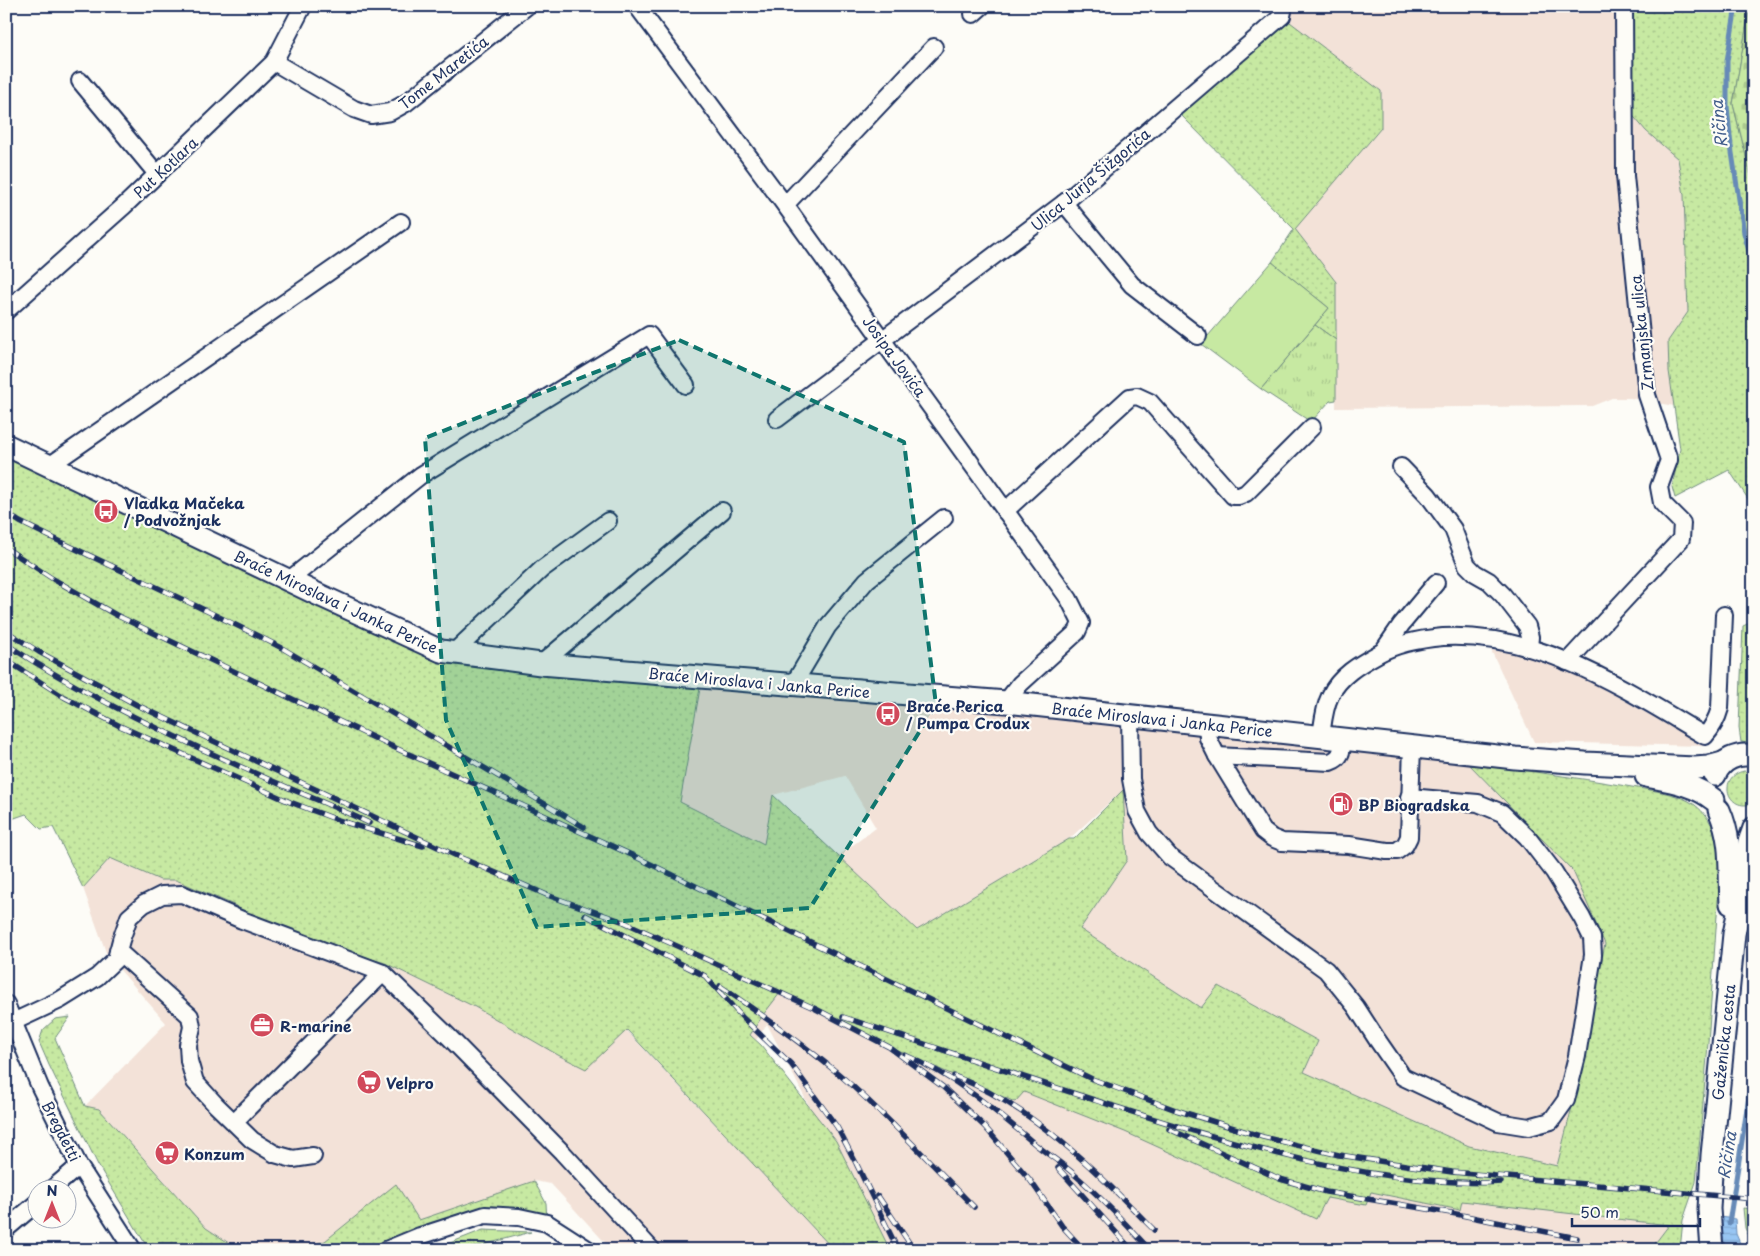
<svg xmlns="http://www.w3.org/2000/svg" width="1760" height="1256" font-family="'Playpen Sans',sans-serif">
	<defs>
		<pattern id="grass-dots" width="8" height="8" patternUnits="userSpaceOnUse" patternTransform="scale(1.25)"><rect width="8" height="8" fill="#c7e9a2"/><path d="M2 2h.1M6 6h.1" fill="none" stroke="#aac88e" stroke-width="1.8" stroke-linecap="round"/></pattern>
		<pattern id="cemetery-stones" width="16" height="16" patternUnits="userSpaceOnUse" patternTransform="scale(1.25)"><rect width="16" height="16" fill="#c7e9a2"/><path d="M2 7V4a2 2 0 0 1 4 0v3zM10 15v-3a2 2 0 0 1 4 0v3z" fill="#aac88e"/></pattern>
		<pattern id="park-tufts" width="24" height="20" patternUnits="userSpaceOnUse" patternTransform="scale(1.25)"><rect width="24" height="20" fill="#c7e9a2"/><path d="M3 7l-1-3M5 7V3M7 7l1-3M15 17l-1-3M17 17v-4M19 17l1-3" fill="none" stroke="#aac88e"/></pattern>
		<pattern id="water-rules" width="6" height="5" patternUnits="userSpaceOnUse" patternTransform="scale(1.25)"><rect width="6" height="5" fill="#98c6f3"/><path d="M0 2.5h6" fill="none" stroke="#82aad3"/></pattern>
	</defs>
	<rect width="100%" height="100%" fill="#fdfcf7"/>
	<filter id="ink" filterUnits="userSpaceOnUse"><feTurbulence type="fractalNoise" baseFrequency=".02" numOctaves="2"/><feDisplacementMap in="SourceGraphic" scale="10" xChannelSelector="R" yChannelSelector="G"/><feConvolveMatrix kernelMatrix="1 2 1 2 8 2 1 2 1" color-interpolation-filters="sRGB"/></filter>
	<g filter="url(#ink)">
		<g fill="#f3e2d8">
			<path d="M1284 6H1624L1646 131 1678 159 1684 195 1688 312 1668 341 1669 371 1674 406 1630 398H1612L1592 406 1336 408V282L1294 229 1381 128 1282 16Z"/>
			<path d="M6 504 511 778 1469 1146 1304 1072 1318 1041 1218 986 1201 1008 1080 929 1127 860 1123 790 1069 839 917 930 838 856 876 828 845 776 773 795 764 844 679 802 702 677 1468 763 1574 871 1605 944 1571 1111 1557 1166 1480 1149 1669 1225 1650 1250H883L767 1024 756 1040 694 986Z"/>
			<path d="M1491 650 1536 656 1590 681 1705 746 1534 742Z"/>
			<path d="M110 858 160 880H176L236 906 287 933 385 963 475 1007 558 1055 626 1030 834 1250H612L551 1184 534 1181 419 1220 396 1185 325 1241 297 1250 238 1249 206 1228 99 1109 85 1106 166 1023 107 955 83 888Z"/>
		</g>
		<g fill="url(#grass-dots)" stroke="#718c80">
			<path d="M1624 6H1750L1733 104 1752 180 1754 198V508L1729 470 1675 498 1672 487 1680 449 1669 371 1668 341 1688 312 1684 195 1678 159 1646 131 1624 105Z"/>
			<path d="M1282 16 1381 91V128L1295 229 1336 282V340L1315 325 1329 308 1272 262 1294 229 1175 109Z"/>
			<path d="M6 445 441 651 702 677 680 802 764 844 773 795 917 930 1069 839H1074L1123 790 1127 860 1080 929 1201 1008 1218 986 1318 1041 1304 1072 1469 1146 1557 1166 1571 1111 1605 944 1573 871 1468 763C1521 770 1574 777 1626 786 1647 790 1678 792 1695 805 1713 819 1718 838 1721 858L1707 1057 1696 1182 1683 1220 1680 1250H1650L1669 1225 1462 1201 1460 1210 1371 1192 1366 1205 1327 1198 1316 1219 1125 1132 1024 1092 1015 1102 889 1047 816 1009 780 993 763 1015 750 1035 761 1045 836 1141 890 1250H834L627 1030 586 1069 558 1055 475 1007 385 963 287 933 239 914 236 906 176 880H160L110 858 83 888 53 827 41 829 26 814 6 821Z"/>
			<path d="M1754 621V744L1741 742 1739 728 1743 626Z"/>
			<path d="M1744 771 1754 773V803C1728 814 1716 777 1744 771Z"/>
			<path d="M70 1017 55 1038 85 1106 99 1109 206 1228 238 1249 249 1250H149L98 1165 49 1065 39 1042 43 1030 55 1019Z"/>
			<path d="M534 1181 546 1203 547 1223 485 1215 386 1250H297L325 1241 396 1184 419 1220Z"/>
			<path d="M1743 1208 1754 1209V1247L1745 1228Z"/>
		</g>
		<path fill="url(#cemetery-stones)" stroke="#718c80" d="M1750 6H1754V198L1752 180 1733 104Z"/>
		<g fill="url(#park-tufts)" stroke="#718c80">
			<path d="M1315 325 1336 340V400L1330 401 1311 422 1261 389Z"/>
			<path d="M483 1230 531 1232 464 1250H432Z"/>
		</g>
		<path fill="#c7e9a2" stroke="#718c80" d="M1272 262 1329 308 1261 389 1201 344Z"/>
		<path fill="url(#water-rules)" stroke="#668ab7" d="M1719 1217 1735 1219 1736 1234 1743 1250H1727L1723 1240Z"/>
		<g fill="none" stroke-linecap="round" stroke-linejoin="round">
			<g stroke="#668ab7" stroke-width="5">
				<path d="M1736 6 1727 61V106L1731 146 1744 233 1754 269"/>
				<path d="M1729 1223 1754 1065"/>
			</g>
			<defs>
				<g id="minor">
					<path d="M637 6 785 205 1069 599 1081 623 1077 632 1020 684 1006 702"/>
					<path d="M973 14 982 6"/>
					<path d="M274 62 354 109 371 115 390 112 406 103 527 6"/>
					<path d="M80 81 157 174"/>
					<path d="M1064 203 1132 285 1198 336"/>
					<path d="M785 205 934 47"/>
					<path d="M6 311 124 206 274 62 303 6"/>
					<path d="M777 419 1064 203 1282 16 1284 6"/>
					<path d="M49 466 401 222"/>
					<path d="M1401 467 1428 495 1453 529 1467 565 1475 573 1489 581 1503 595 1527 626 1530 637 1529 648"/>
					<path d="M1005 511 1130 397 1137 396 1150 402 1233 496H1239L1246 493 1312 427"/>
					<path d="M289 580 421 475 649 335 686 385"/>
					<path d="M1383 651 1401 625 1436 583"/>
					<path d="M453 653 542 569 608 521"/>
					<path d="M1567 662 1681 539 1682 523 1662 503 1659 487 1669 460 1647 395 1625 176 1624 6"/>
					<path d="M541 664 722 511"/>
					<path d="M793 685 828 626 867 580 944 518"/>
					<path d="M1130 715 1131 779 1137 811 1149 833 1170 857 1326 970 1356 1007 1376 1038 1403 1077 1498 1122 1529 1127 1551 1121 1566 1100 1577 1056 1593 955 1592 938 1582 918 1554 872 1527 837 1502 813 1478 803 1409 797"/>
					<path d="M1207 723 1208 738 1217 756 1263 831 1272 838 1282 842 1349 845 1387 851H1397L1405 845 1409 837 1412 746"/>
					<path d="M1321 736C1323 723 1324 708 1330 696 1339 676 1360 664 1378 654 1397 643 1421 639 1443 637 1540 632 1625 689 1705 736 1713 727 1717 719 1720 708L1724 615"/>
					<path d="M1217 756 1330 762C1342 758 1342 750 1343 738"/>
					<path d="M118 951 190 1016 192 1027 188 1045 189 1061 195 1082 216 1105 252 1140 275 1154 293 1159 313 1156"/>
					<path d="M6 1004 40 1087 79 1166 133 1250"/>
					<path d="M13 1022 60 1000 97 977 116 959 121 940 129 917 144 904 162 895 182 894 242 920 383 973 449 1037 562 1152 652 1250"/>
					<path d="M234 1122 383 973"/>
					<path d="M53 1188 79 1166"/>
					<path d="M6 1229 38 1202"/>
					<path d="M386 1250 420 1236 485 1215 519 1217 547 1223 589 1250"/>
				</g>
				<g id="major">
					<path d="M6 445 317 594 441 651 541 664 1006 702 1515 758 1585 763 1695 768 1708 767 1723 763"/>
					<path d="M1715 775C1721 760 1738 752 1754 756"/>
					<path d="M1646 776C1671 781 1694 784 1714 800"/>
					<path d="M1719 810C1733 842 1729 869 1731 904"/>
					<path d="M1712 1250 1709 1209 1712 1155 1734 934 1744 884 1749 842 1754 828"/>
				</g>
			</defs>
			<use href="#minor" stroke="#1b2f5e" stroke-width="20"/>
			<use href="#major" stroke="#1b2f5e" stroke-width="25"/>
			<use href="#minor" stroke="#fdfcf7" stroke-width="16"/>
			<use href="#major" stroke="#fdfcf7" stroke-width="21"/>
			<defs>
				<g id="rail">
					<path d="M6 513 20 522C107 565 196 604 282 648L584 827"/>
					<path d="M6 548 53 579 116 615 391 746 634 856 1092 1079 1176 1110 1263 1137 1339 1155 1452 1172 1754 1199"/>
					<path d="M6 631 39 652 137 705 459 857 547 895 624 922 816 1009 889 1047 943 1087 985 1127 1030 1180 1062 1226 1084 1250"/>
					<path d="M6 644C88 698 178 739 268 779 302 794 336 807 369 823"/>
					<path d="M6 660 64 697 120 726 290 802 338 820 423 846"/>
					<path d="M585 915 705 976 743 1018 791 1064 837 1127 856 1163 898 1250"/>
					<path d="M720 986C761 1014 802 1043 840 1075 887 1116 930 1162 974 1207"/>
					<path d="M843 1017C960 1055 1076 1096 1194 1131 1271 1153 1347 1173 1426 1180 1451 1182 1476 1184 1501 1182"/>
					<path d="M905 1055C955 1076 995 1110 1036 1145 1049 1155 1063 1164 1075 1175 1102 1198 1126 1224 1150 1250"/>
					<path d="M954 1076C1033 1106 1096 1171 1154 1230"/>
					<path d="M1169 1129 1280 1179 1326 1192 1451 1213 1577 1238"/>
					<path d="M1058 1168 1132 1250"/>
					<path d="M878 1196 914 1250"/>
				</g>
			</defs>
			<use href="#rail" stroke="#1b2f5e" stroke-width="5.5"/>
			<use href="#rail" stroke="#fdfcf7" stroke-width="4" stroke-dasharray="11" stroke-linecap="butt"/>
		</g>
	</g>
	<path fill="#0f766e" fill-opacity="0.2" stroke="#0f766e" stroke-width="4" stroke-dasharray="10 6" stroke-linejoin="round" d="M679 340 904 442 936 705 810 908 537 927 446 720 425 438Z"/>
	<defs>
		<symbol id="bus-disc" viewBox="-11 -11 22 22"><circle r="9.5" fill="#d1495b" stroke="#fdfcf7"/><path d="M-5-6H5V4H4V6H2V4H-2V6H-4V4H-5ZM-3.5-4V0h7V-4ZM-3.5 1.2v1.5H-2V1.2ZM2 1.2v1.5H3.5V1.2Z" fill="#fff"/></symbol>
		<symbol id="fuel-disc" viewBox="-11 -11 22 22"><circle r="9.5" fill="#d1495b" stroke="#fdfcf7"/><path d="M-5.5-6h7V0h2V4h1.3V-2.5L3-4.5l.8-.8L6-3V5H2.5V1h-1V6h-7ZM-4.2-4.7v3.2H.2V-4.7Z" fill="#fff"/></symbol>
		<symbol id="office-disc" viewBox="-11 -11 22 22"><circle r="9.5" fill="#d1495b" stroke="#fdfcf7"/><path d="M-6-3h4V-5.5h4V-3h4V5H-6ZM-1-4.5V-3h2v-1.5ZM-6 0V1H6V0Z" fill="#fff"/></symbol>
		<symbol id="supermarket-disc" viewBox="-11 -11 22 22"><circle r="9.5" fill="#d1495b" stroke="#fdfcf7"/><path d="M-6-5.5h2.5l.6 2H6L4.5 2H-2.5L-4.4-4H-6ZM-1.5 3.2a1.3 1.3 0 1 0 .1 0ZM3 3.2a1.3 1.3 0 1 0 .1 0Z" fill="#fff"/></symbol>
	</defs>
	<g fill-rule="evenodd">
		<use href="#bus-disc" x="92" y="497" width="28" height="28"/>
		<use href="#bus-disc" x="874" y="700" width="28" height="28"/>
		<use href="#fuel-disc" x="1327" y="790" width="28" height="28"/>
		<use href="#office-disc" x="248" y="1011" width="28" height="28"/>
		<use href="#supermarket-disc" x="355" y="1068" width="28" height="28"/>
		<use href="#supermarket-disc" x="153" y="1139" width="28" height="28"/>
	</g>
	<g text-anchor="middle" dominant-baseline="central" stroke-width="4.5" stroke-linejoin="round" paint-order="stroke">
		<g font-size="15" fill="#1b2f5e" stroke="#fdfcf7">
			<text transform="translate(443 72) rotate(-38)">Tome Maretića</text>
			<text transform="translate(165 167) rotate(-43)">Put Kotlara</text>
			<text transform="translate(1090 179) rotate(-40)">Ulica Jurja Šižgorića</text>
			<text transform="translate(1641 333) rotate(-96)">Zrmanjska ulica</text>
			<text transform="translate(895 356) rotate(54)">Josipa Jovića</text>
			<text transform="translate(336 601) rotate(25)">Braće Miroslava i Janka Perice</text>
			<text transform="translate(759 682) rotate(5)">Braće Miroslava i Janka Perice</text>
			<text transform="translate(1162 719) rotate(6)">Braće Miroslava i Janka Perice</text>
			<text transform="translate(1723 1042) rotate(-84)">Gaženička cesta</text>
			<text transform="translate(62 1131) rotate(63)">Bregdetti</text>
		</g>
		<g font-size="15" font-weight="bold" fill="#1b2f5e" stroke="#fdfcf7" text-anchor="start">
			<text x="124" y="502">Vladka Mačeka<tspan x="124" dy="17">/ Podvožnjak</tspan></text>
			<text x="906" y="705">Braće Perica<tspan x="906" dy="17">/ Pumpa Crodux</tspan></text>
			<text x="1358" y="804">BP Biogradska</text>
			<text x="280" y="1025">R-marine</text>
			<text x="386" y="1082">Velpro</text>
			<text x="184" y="1153">Konzum</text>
		</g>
		<g font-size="16" font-style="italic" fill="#405c8b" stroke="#fdfcf7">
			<text transform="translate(1718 124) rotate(-96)">Ričina</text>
			<text transform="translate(1726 1155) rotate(-81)">Ričina</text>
		</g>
	</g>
	<rect width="1760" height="1256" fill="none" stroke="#fdfcf7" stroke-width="25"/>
	<rect x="12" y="12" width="1735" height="1231" fill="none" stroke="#1b2f5e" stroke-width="2" filter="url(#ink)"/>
	<g transform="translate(52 1204)"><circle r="24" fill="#fdfcf7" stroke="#a3aaba"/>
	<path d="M0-4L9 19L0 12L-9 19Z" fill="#d1495b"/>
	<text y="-8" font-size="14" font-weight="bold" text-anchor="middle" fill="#1b2f5e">N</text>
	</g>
	<path d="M1572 1218v8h128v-8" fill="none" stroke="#1b2f5e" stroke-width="2.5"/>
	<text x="1580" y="1218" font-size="15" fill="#1b2f5e" stroke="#fdfcf7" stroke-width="4" paint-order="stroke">50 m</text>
</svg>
